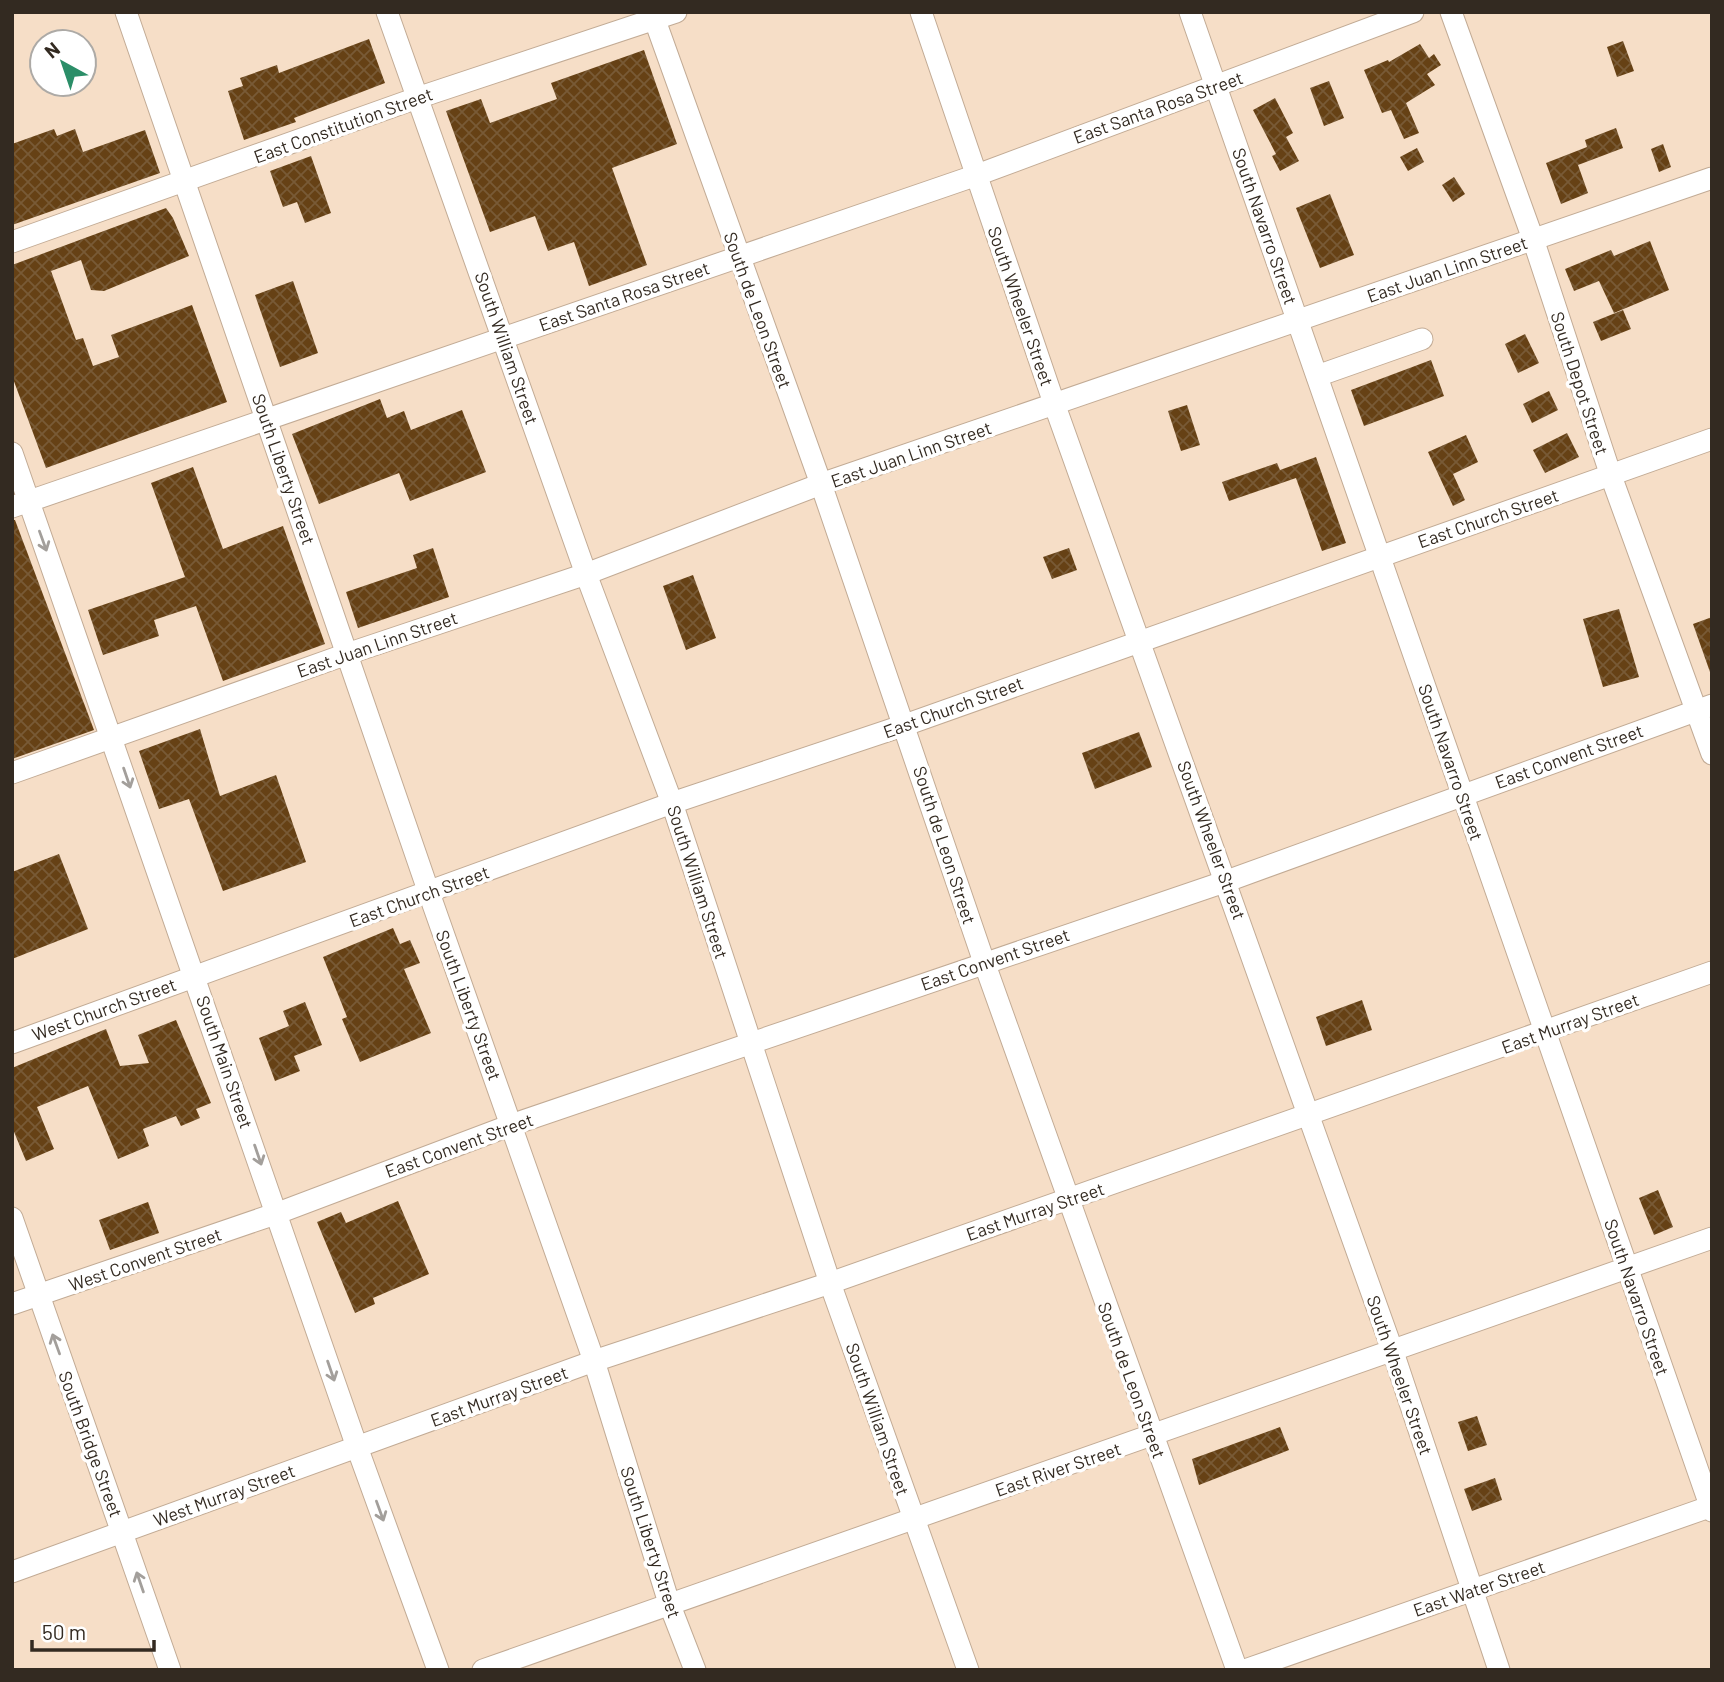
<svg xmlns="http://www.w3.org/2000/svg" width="1724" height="1682" font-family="Barlow,sans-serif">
	<defs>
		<pattern id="building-cross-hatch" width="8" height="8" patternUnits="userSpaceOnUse" patternTransform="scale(1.75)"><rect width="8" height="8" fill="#664115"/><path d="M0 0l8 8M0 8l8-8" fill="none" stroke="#785a36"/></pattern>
	</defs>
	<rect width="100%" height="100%" fill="#f6dec7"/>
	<g fill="url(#building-cross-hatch)">
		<path d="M369 39 385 83 294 118 296 122 244 140 228 91 243 86 240 78 277 65 279 73Z"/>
		<path d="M1623 41 1634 71 1617 77 1607 47Z"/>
		<path d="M1420 44 1429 58 1434 54 1441 65 1427 74 1435 85 1406 103 1419 133 1404 139 1391 110 1382 113 1364 70 1388 60 1389 62Z"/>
		<path d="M644 50 677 144 612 168 647 265 589 286 574 242 548 251 535 216 490 232 446 111 481 99 490 123 557 99 551 83Z"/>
		<path d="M1329 81 1344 118 1324 126 1310 88Z"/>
		<path d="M1275 98 1293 133 1286 137 1299 161 1280 171 1272 156 1276 154 1253 110Z"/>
		<path d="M1616 128 1623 148 1578 165 1588 193 1561 204 1546 163 1587 147 1585 140Z"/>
		<path d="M54 129 57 136 75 129 83 152 145 130 160 173 12 225V144Z"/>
		<path d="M1663 144 1671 167 1659 172 1651 149Z"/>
		<path d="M1417 148 1424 162 1408 171 1400 157Z"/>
		<path d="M311 156 331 213 305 223 297 202 283 207 270 171Z"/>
		<path d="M1454 177 1465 194 1453 202 1442 185Z"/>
		<path d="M1330 194 1354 255 1320 268 1296 208Z"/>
		<path d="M166 208 173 218 189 256 104 291 91 290 81 260 51 271 76 340 83 338 93 366 119 357 111 335 192 305 227 402 46 468 12 376V265Z"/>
		<path d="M1650 241 1669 290 1614 313 1599 281 1574 291 1565 269 1611 250 1614 256Z"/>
		<path d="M293 281 318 353 280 367 255 295Z"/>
		<path d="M1623 310 1631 329 1601 341 1593 322Z"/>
		<path d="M1525 334 1539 363 1518 373 1505 344Z"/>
		<path d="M1431 360 1444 396 1364 426 1351 390Z"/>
		<path d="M1549 391 1558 410 1532 423 1523 404Z"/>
		<path d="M380 399 387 418 404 411 411 430 462 410 486 472 410 501 399 473 319 504 292 434Z"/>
		<path d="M1187 405 1200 445 1181 451 1168 411Z"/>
		<path d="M1567 433 1579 457 1545 473 1533 450Z"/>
		<path d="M1466 435 1478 462 1453 474 1465 500 1453 506 1428 452Z"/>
		<path d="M1316 457 1346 543 1322 551 1296 478 1229 501 1222 482 1277 463 1280 470Z"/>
		<path d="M193 467 223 549 283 526 325 644 223 681 196 606 154 620 159 636 103 655 88 610 185 577 151 483Z"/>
		<path d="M12 520H15L94 730 12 759Z"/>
		<path d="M433 548 449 597 358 628 346 592 417 568 413 555Z"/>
		<path d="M1069 548 1077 570 1052 579 1043 557Z"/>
		<path d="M693 575 716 638 686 650 663 586Z"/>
		<path d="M1619 609 1639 677 1603 687 1583 619Z"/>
		<path d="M1712 617V672H1710L1693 624Z"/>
		<path d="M200 729 220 796 276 775 306 862 223 891 189 799 159 809 139 751Z"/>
		<path d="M1139 732 1152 767 1095 789 1082 753Z"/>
		<path d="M59 854 88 929 12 959V872Z"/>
		<path d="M393 928 400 944 410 940 420 963 404 969 431 1033 360 1062 342 1019 347 1017 323 957Z"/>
		<path d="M1362 1000 1372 1030 1326 1046 1316 1017Z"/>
		<path d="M305 1002 322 1045 294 1056 300 1071 275 1081 259 1038 289 1026 283 1011Z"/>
		<path d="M176 1020 211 1103 196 1109 200 1118 181 1126 176 1116 143 1129 149 1146 118 1159 88 1086 37 1107 54 1149 26 1161 12 1127V1068L106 1029 120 1066 149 1063 138 1035Z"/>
		<path d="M1658 1190 1673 1227 1654 1235 1639 1198Z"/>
		<path d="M398 1201 429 1274 373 1298 375 1304 355 1313 317 1222 341 1212 346 1223Z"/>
		<path d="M148 1202 159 1233 110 1250 99 1220Z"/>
		<path d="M1477 1416 1487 1445 1468 1451 1458 1422Z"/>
		<path d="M1280 1427 1289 1450 1199 1485 1192 1459Z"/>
		<path d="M1495 1478 1502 1500 1472 1511 1464 1489Z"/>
	</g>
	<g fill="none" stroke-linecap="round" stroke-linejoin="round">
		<defs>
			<g id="minor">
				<path d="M126 12 429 893 594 1361 669 1603 695 1670"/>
				<path d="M387 12 586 574 672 803 830 1283 968 1670"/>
				<path d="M652 12 821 484 984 962 1237 1670"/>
				<path d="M921 12 1055 406 1393 1352 1499 1670"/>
				<path d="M1190 12 1712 1511"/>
				<path d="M1451 12 1533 239 1611 476 1712 754"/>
				<path d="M12 242 417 98 676 12"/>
				<path d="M1317 376 1422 339"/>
				<path d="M12 453 357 1447 438 1670"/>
				<path d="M12 507 977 175 1413 12"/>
				<path d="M12 773 347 654 586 574 821 484 1712 178"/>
				<path d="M12 1043 672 803 905 725 1712 439"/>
				<path d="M12 1218 170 1670"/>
				<path d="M12 1304 278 1213 511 1125 1227 881 1712 705"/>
				<path d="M12 1572 594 1361 830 1283 1712 972"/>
				<path d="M483 1670 1712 1238"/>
				<path d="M1245 1670 1712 1506"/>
			</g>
		</defs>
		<use href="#minor" stroke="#c2ab95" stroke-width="23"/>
		<use href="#minor" stroke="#fff" stroke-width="21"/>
	</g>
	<defs><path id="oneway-shaft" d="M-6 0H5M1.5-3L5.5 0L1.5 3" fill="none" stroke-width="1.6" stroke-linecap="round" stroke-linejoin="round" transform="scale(1.75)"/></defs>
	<g stroke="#a39f9b">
		<use href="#oneway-shaft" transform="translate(43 541) rotate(70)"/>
		<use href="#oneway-shaft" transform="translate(127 778) rotate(71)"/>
		<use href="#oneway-shaft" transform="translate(258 1155) rotate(71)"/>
		<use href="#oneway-shaft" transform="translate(56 1344) rotate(-110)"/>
		<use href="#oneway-shaft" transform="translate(331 1371) rotate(71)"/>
		<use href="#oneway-shaft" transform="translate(380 1511) rotate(70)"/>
		<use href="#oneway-shaft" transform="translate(140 1582) rotate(-109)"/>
	</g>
	<g text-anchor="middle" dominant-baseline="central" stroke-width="7" stroke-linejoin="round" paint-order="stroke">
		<g font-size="18" fill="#332a21" stroke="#fff">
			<text transform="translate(1158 107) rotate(-20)">East Santa Rosa Street</text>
			<text transform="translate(343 125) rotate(-20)">East Constitution Street</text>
			<text transform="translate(1265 226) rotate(71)">South Navarro Street</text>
			<text transform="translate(1447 269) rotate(-19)">East Juan Linn Street</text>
			<text transform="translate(624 296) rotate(-19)">East Santa Rosa Street</text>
			<text transform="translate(1021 306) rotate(71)">South Wheeler Street</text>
			<text transform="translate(758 310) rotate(70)">South de Leon Street</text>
			<text transform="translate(507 348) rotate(71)">South William Street</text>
			<text transform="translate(1580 383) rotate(72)">South Depot Street</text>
			<text transform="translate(911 454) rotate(-19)">East Juan Linn Street</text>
			<text transform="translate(284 469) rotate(71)">South Liberty Street</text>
			<text transform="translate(1488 518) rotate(-19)">East Church Street</text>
			<text transform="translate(377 644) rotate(-19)">East Juan Linn Street</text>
			<text transform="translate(953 707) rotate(-20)">East Church Street</text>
			<text transform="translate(1569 756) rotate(-20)">East Convent Street</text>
			<text transform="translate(1451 762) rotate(71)">South Navarro Street</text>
			<text transform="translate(1212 840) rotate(70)">South Wheeler Street</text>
			<text transform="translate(945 845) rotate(72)">South de Leon Street</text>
			<text transform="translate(698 882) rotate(72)">South William Street</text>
			<text transform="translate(419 896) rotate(-20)">East Church Street</text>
			<text transform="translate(995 959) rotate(-19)">East Convent Street</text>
			<text transform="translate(469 1005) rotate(70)">South Liberty Street</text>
			<text transform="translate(104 1009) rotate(-20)">West Church Street</text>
			<text transform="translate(1570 1023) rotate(-20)">East Murray Street</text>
			<text transform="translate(225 1062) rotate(71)">South Main Street</text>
			<text transform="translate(459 1145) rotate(-20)">East Convent Street</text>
			<text transform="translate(1035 1211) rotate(-19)">East Murray Street</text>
			<text transform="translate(145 1259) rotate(-19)">West Convent Street</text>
			<text transform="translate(1637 1297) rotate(71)">South Navarro Street</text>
			<text transform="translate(1400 1375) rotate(71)">South Wheeler Street</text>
			<text transform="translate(1132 1380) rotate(70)">South de Leon Street</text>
			<text transform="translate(499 1396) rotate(-20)">East Murray Street</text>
			<text transform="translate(878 1419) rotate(71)">South William Street</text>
			<text transform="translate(91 1444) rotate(70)">South Bridge Street</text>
			<text transform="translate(1058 1469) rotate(-19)">East River Street</text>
			<text transform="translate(224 1495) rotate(-20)">West Murray Street</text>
			<text transform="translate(651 1542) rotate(72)">South Liberty Street</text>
			<text transform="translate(1479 1588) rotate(-19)">East Water Street</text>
		</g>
	</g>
	<rect width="1724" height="1682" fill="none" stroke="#332a21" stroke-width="28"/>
	<g transform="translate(63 63) rotate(320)"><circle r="33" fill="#ffffff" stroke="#adaaa6" stroke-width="2"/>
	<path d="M0-5L12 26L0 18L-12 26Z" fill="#2b8e68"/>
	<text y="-10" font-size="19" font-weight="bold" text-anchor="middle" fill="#332a21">N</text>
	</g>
	<path d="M32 1640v10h122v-10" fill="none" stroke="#332a21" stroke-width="3.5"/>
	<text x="42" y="1640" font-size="21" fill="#332a21" stroke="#ffffff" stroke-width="5" paint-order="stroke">50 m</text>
</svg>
